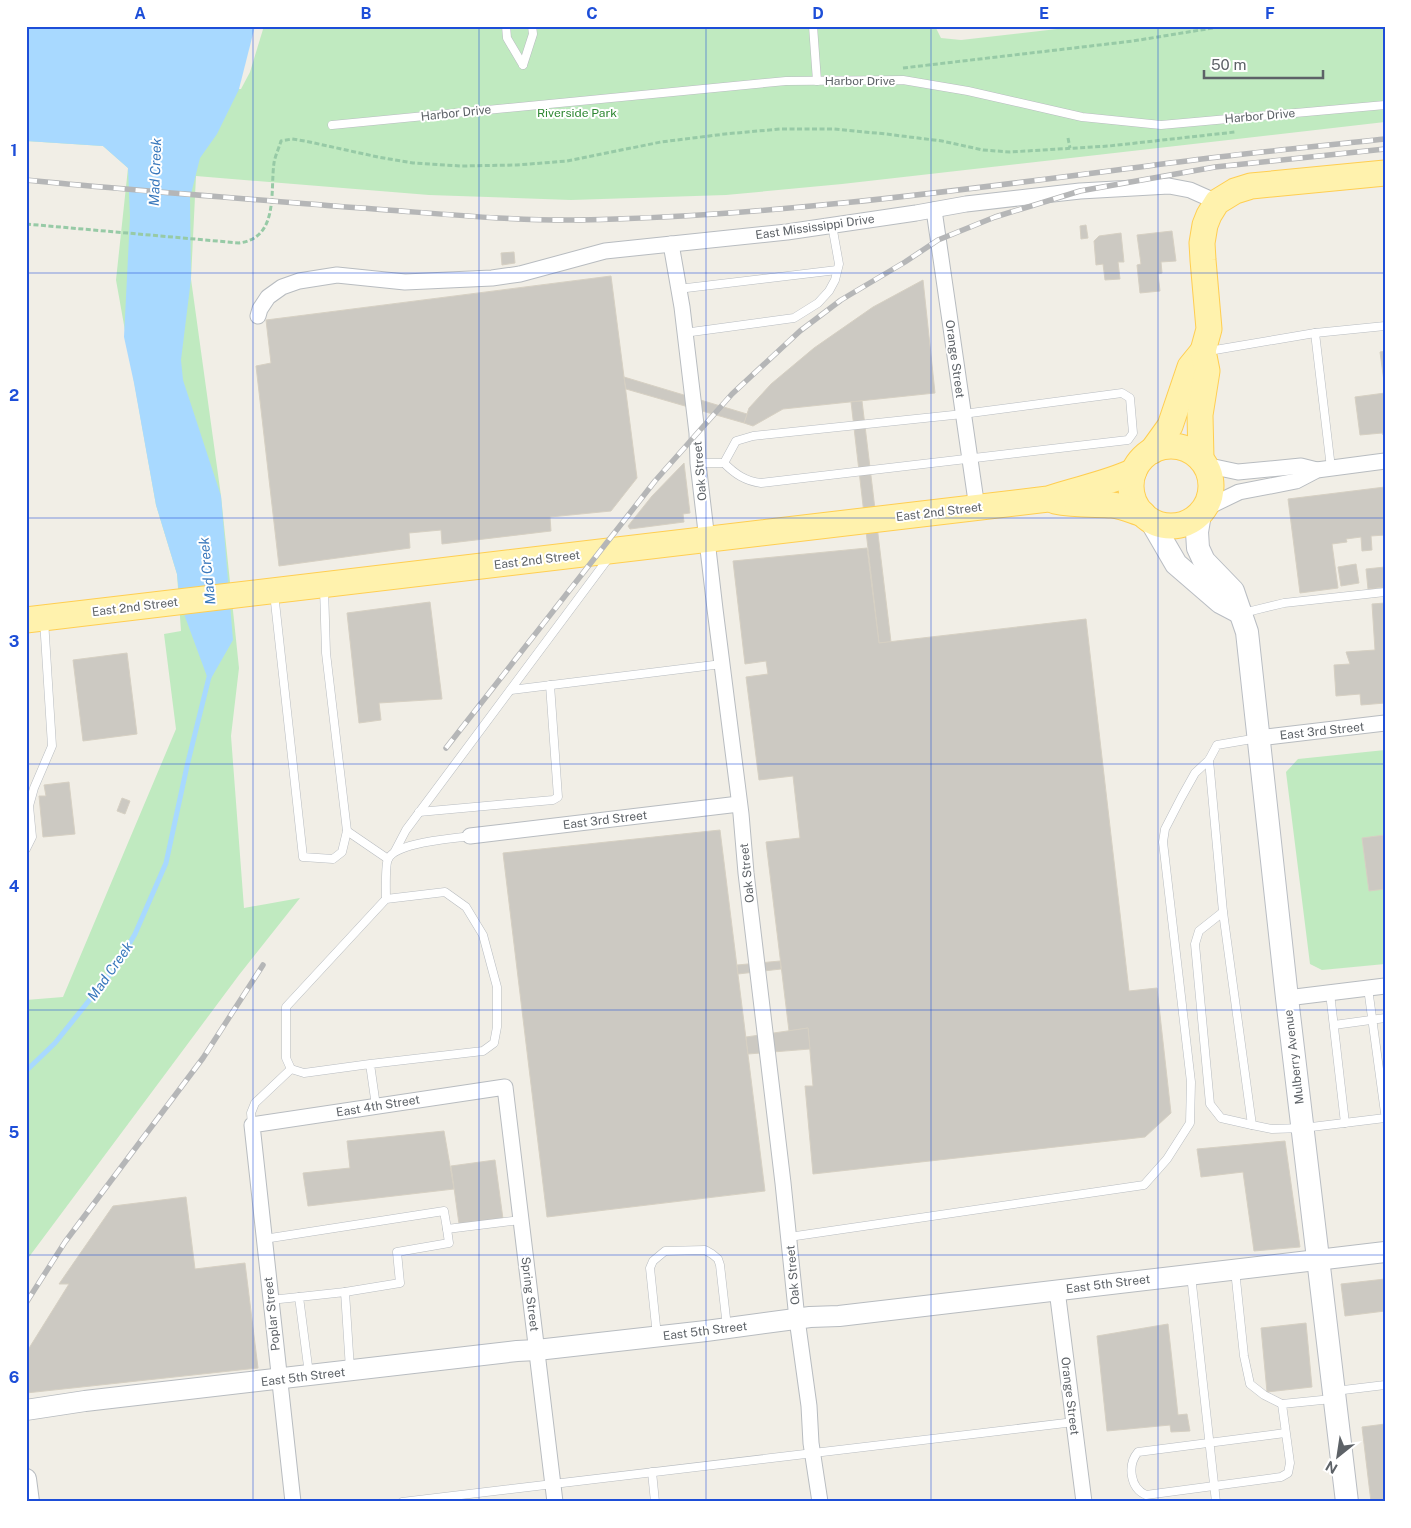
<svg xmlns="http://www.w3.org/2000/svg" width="1411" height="1528" font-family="'Public Sans',sans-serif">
	<rect width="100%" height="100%" fill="#f1eee6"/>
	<g fill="#c0eac0">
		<path d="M262 26H1385V122L842 184 726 195 571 200 429 195 196 176 191 279 221 496 239 668 231 736 244 908 300 898 239 975 26 1261V1000L63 997 176 729 164 634 181 631 177 574 156 505 116 280 128 168 103 146 26 141Z"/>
		<path d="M1385 750V964L1322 970 1310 964 1286 772 1298 759Z"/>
	</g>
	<path fill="#a8d9ff" d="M26 26H262L248 71 217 134 200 158 190 198 191 279 181 360 183 380 221 496 233 640 209 682 180 603 177 574 156 505 134 383 124 337 130 217 128 168 103 146 26 141Z"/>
	<g fill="#f1eee6">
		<path d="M255 26H264L250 72 241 89H239Z"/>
		<path d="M935 26H948L949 29 1001 26H1059L1057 29 961 40 941 38Z"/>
	</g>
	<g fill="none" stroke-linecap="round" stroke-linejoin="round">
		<path stroke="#a8d9ff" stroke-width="5" d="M26 1071 55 1043 116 967 135 934 166 863 187 766 209 677"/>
	</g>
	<g fill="#ccc9c2" stroke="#d6d0c3">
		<path d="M1086 225 1088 238 1081 239 1080 226Z"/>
		<path d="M1172 231 1176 261 1161 262 1162 273 1158 274 1160 291 1140 293 1137 265 1141 264 1137 235Z"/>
		<path d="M1121 233 1124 262H1118L1120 279 1105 280 1103 264 1096 265 1094 241 1099 236Z"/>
		<path d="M514 252 515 263 502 265 501 253Z"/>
		<path d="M611 276 637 478 611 511 550 517 551 531 442 544 441 530 409 533 410 548 279 566 256 366 271 363 266 320Z"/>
		<path d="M923 280 935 393 783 409 753 426 744 423 749 408 771 384 814 348 873 307Z"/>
		<path d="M1385 351V389L1380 352Z"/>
		<path d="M624 377 747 414 744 423 626 389Z"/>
		<path d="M1385 393V438L1382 433 1360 435 1355 397Z"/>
		<path d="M862 401 891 642 879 643 851 402Z"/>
		<path d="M684 463 690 513 683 514 684 522 630 529 628 526 652 496Z"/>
		<path d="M1385 487V535L1371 536 1372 550 1362 551 1361 537 1346 539 1347 542 1332 544 1338 588 1300 593 1288 499Z"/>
		<path d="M867 548 879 643 1086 619 1129 991 1157 988 1171 1113 1145 1137 813 1174 805 1086H813L808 1028 789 1031 766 842 800 838 793 776 759 780 746 677 768 674 766 661 745 664 733 561Z"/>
		<path d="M1356 564 1359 583 1341 586 1338 567Z"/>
		<path d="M1385 567V587L1368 589 1366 569Z"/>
		<path d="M430 602 442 699 379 703 381 720 359 723 347 613Z"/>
		<path d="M1385 603V703L1361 705 1360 694 1336 696 1334 665 1350 664 1346 652 1375 650 1372 604Z"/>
		<path d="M127 653 137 734 83 741 73 660Z"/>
		<path d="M69 782 75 834 43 837 39 796H46L44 785Z"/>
		<path d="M122 798 130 801 125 814 117 811Z"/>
		<path d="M720 830 765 1191 547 1217 503 853Z"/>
		<path d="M1385 835V889L1369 891 1362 838Z"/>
		<path d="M780 961 781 969 738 974 737 965Z"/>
		<path d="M808 1028 810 1049 748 1054 746 1037Z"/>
		<path d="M444 1131 454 1189 308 1206 303 1173 350 1168 347 1141Z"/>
		<path d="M1285 1141 1300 1247 1254 1251 1243 1172 1201 1177 1197 1149Z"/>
		<path d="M495 1160 503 1219 459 1224 451 1166Z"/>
		<path d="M186 1197 195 1269 245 1263 258 1368 26 1393V1353L69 1284H59L113 1206Z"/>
		<path d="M1385 1279V1311L1345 1316 1341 1284Z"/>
		<path d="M1306 1323 1312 1387 1267 1392 1261 1328Z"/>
		<path d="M1168 1324 1178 1415 1187 1414 1190 1431 1171 1432 1170 1425 1107 1431 1097 1336Z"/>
		<path d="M1385 1424V1501L1371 1502 1362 1427Z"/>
	</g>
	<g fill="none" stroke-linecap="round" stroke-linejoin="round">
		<defs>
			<g id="service">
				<path d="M506 26 507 38 523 65"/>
				<path d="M813 26 817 81"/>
				<path d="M523 65 533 34 532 26"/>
				<path d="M332 125 786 81 903 80 968 91 1082 117 1161 125 1385 105"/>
				<path d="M678 289 837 270"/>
				<path d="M684 333 794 318 818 303 829 291 835 280 839 264 832 225"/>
				<path d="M1315 333 1331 468"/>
				<path d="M1209 351 1315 333 1385 326"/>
				<path d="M1122 393 1130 398 1133 433 1128 440 761 483C745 481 735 474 724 463L736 441 753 436 963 414Z"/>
				<path d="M698 463H724"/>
				<path d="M274 593 303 857 333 859 342 852 347 831 326 653 324 588"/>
				<path d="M1243 613 1284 603 1385 592"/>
				<path d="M511 690 722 664"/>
				<path d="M1209 760 1223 912 1252 1125 1272 1129 1303 1128 1385 1118"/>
				<path d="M419 812 553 800 558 797 550 685"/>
				<path d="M347 831 388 859"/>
				<path d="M26 849 32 837 29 806 34 788 52 746 44 620"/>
				<path d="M395 851 406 830 610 556"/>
				<path d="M386 899C386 891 385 865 388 859 396 842 452 839 470 836"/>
				<path d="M1223 912 1199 931 1195 944 1210 1104 1221 1118 1252 1125"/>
				<path d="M1368 988 1385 1113"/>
				<path d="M1330 993 1345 1123"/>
				<path d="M1334 1025 1385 1018"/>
				<path d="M370 1064 483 1051 494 1043 497 1027V987L483 935 466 907 445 892 386 899 286 1007V1058L291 1069 304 1073 370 1064 376 1106"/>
				<path d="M252 1125 251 1113 255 1103 291 1069"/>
				<path d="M789 1237 1144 1185 1167 1159 1190 1123 1191 1082 1163 842 1165 829 1181 798 1195 773 1209 760 1217 745 1258 738"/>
				<path d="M264 1239 444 1211 447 1229 521 1220"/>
				<path d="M1235 1270 1244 1356 1250 1384 1264 1395 1282 1404"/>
				<path d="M1191 1275 1216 1502"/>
				<path d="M345 1292 400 1283 397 1252 449 1243 447 1229"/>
				<path d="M270 1300 299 1297"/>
				<path d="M657 1336 650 1268 653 1261 665 1251 705 1250 712 1254 718 1259 720 1265 727 1327"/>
				<path d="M309 1374 299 1297 345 1292 350 1369"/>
				<path d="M1335 1391 1385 1385"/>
				<path d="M1285 1433 1138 1452C1127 1465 1130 1488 1146 1495L1281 1477 1288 1473 1290 1463 1282 1404 1332 1399"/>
				<path d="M652 1472 655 1502"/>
				<path d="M402 1502 1074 1422"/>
			</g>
			<g id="minor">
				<path d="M934 210 977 508"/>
				<path d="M671 244 682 307 697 433 698 463 715 609 741 814 746 873 783 1183 797 1319 809 1406 811 1443 820 1502"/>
				<path d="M258 316 260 309 268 297 282 287 299 281 337 275 405 282 492 278 520 274 605 251 787 232 916 213 966 204 1080 191 1169 186 1190 190 1217 202"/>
				<path d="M1205 465 1238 472 1301 466 1317 470"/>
				<path d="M1204 509 1239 492 1296 481 1317 470 1385 461"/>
				<path d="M1258 738 1385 723"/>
				<path d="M470 836 739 804"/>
				<path d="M1287 998 1385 986"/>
				<path d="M1057 1290 1084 1502"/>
				<path d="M293 1502 252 1125 505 1087 555 1502"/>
			</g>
			<g id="tertiary">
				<path d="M26 1410 85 1401 517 1351 537 1350 706 1331 810 1317 839 1316 1385 1252"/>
				<path d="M26 1479 29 1502"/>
			</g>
			<g id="secondary">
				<path d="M1200 514 1197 532 1198 548 1204 561 1233 591 1247 632 1287 998 1347 1502"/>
				<path d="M1151 521 1176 564 1220 602 1241 613"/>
			</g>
			<g id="primary">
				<circle cx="1171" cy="486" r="40"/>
				<path d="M1152 451 1170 426 1190 367 1203 351"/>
				<path d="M1201 459 1200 415 1207 371 1203 351 1209 329 1203 260 1202 243 1205 225 1209 215 1217 202 1235 191 1251 186 1385 173"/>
				<path d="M1055 501C1074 505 1092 504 1112 505 1123 506 1133 511 1143 514"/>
				<path d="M26 620 1048 499C1077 489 1107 484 1134 471"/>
			</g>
		</defs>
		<use href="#service" stroke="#b8bcc0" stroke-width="9"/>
		<use href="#minor" stroke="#b8bcc0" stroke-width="17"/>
		<use href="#tertiary" stroke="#b8bcc0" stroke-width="22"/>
		<use href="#secondary" stroke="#b9bdc3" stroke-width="24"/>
		<use href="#primary" stroke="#ffce51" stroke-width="27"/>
		<g stroke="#97caa6" stroke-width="3" stroke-dasharray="5 2.5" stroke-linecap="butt">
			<path d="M903 68 1133 41 1225 26"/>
			<path d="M1068 138 1070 148"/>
			<path d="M26 224 239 243C279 238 270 192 274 163 275 156 279 148 281 141L292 139 305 141 378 157 413 163 461 166 517 165 567 161 661 142 725 134 780 129H834L886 134 942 141 983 150 1010 152 1109 146 1235 132"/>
		</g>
		<use href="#service" stroke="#fff" stroke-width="8"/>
		<use href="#minor" stroke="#fff" stroke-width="15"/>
		<use href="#tertiary" stroke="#fff" stroke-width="20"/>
		<use href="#secondary" stroke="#fff" stroke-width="22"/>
		<use href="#primary" stroke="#fff2ad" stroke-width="25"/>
		<defs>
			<g id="rail">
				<path d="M26 180C138 191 249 199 361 208 434 213 507 221 580 220 786 216 990 186 1194 160 1257 152 1321 146 1385 139"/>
				<path d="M446 748 655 481 732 394 800 331 841 300 905 262 938 240 995 217 1080 191 1215 167 1385 149"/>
				<path d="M26 1303 65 1242 203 1058 263 965"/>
			</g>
		</defs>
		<use href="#rail" stroke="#b5b6b7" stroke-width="5.5"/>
		<use href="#rail" stroke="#fff" stroke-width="4" stroke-dasharray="11" stroke-linecap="butt"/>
	</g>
	<path fill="none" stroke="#1d4ed8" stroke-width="1" stroke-opacity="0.55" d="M253 26V1502M479 26V1502M706 26V1502M931 26V1502M1158 26V1502M26 273H1385M26 518H1385M26 764H1385M26 1010H1385M26 1255H1385"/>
	<g text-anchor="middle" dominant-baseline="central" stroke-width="4" stroke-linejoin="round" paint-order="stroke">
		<g font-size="12" fill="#5d6267" stroke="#fff">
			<text x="860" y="81">Harbor Drive</text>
			<text transform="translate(456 113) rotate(-6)">Harbor Drive</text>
			<text transform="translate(1260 116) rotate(-5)">Harbor Drive</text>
			<text transform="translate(815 227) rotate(-8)">East Mississippi Drive</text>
			<text transform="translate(955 359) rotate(82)">Orange Street</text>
			<text transform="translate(700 471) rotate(-95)">Oak Street</text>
			<text transform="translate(939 512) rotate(-7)">East 2nd Street</text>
			<text transform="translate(537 560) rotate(-7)">East 2nd Street</text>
			<text transform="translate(135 607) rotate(-7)">East 2nd Street</text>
			<text transform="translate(1322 731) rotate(-6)">East 3rd Street</text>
			<text transform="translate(605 820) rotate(-7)">East 3rd Street</text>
			<text transform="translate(747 873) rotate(-96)">Oak Street</text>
			<text transform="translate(1294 1057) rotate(-97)">Mulberry Avenue</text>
			<text transform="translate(378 1106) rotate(-9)">East 4th Street</text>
			<text transform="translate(793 1275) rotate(-95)">Oak Street</text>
			<text transform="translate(1108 1284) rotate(-7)">East 5th Street</text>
			<text transform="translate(530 1294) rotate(83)">Spring Street</text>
			<text transform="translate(272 1314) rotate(-96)">Poplar Street</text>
			<text transform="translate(705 1331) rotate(-7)">East 5th Street</text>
			<text transform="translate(303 1377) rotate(-7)">East 5th Street</text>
			<text transform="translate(1070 1396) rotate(83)">Orange Street</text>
		</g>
		<g font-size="12" fill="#2d8731" stroke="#fff">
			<text x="577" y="113">Riverside Park</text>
		</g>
		<g font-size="14" font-style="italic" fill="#3978bc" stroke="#fff">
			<text transform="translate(155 172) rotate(-88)">Mad Creek</text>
			<text transform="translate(207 571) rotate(-96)">Mad Creek</text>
			<text transform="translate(110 971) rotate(-55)">Mad Creek</text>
		</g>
	</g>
	<rect width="1411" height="1528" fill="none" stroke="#ffffff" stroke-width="55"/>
	<g transform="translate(1338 1456) rotate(210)" stroke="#ffffff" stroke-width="4" paint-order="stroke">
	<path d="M0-4L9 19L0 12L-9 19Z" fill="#5d6267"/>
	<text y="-8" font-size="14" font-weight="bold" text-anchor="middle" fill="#5d6267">N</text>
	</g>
	<path d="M1204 70v8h119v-8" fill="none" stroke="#5d6267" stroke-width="2.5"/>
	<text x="1211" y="70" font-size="15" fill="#5d6267" stroke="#ffffff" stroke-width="4" paint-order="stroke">50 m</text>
	<rect x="28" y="28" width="1356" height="1472" fill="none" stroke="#1d4ed8" stroke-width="2"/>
	<g font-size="16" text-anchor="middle" font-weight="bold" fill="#1d4ed8">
		<text x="140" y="19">A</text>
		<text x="366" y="19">B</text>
		<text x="592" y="19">C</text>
		<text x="818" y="19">D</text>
		<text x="1044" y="19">E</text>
		<text x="1270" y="19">F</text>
		<text x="14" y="156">1</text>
		<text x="14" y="401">2</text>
		<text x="14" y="647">3</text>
		<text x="14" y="892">4</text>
		<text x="14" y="1138">5</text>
		<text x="14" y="1383">6</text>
	</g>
</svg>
